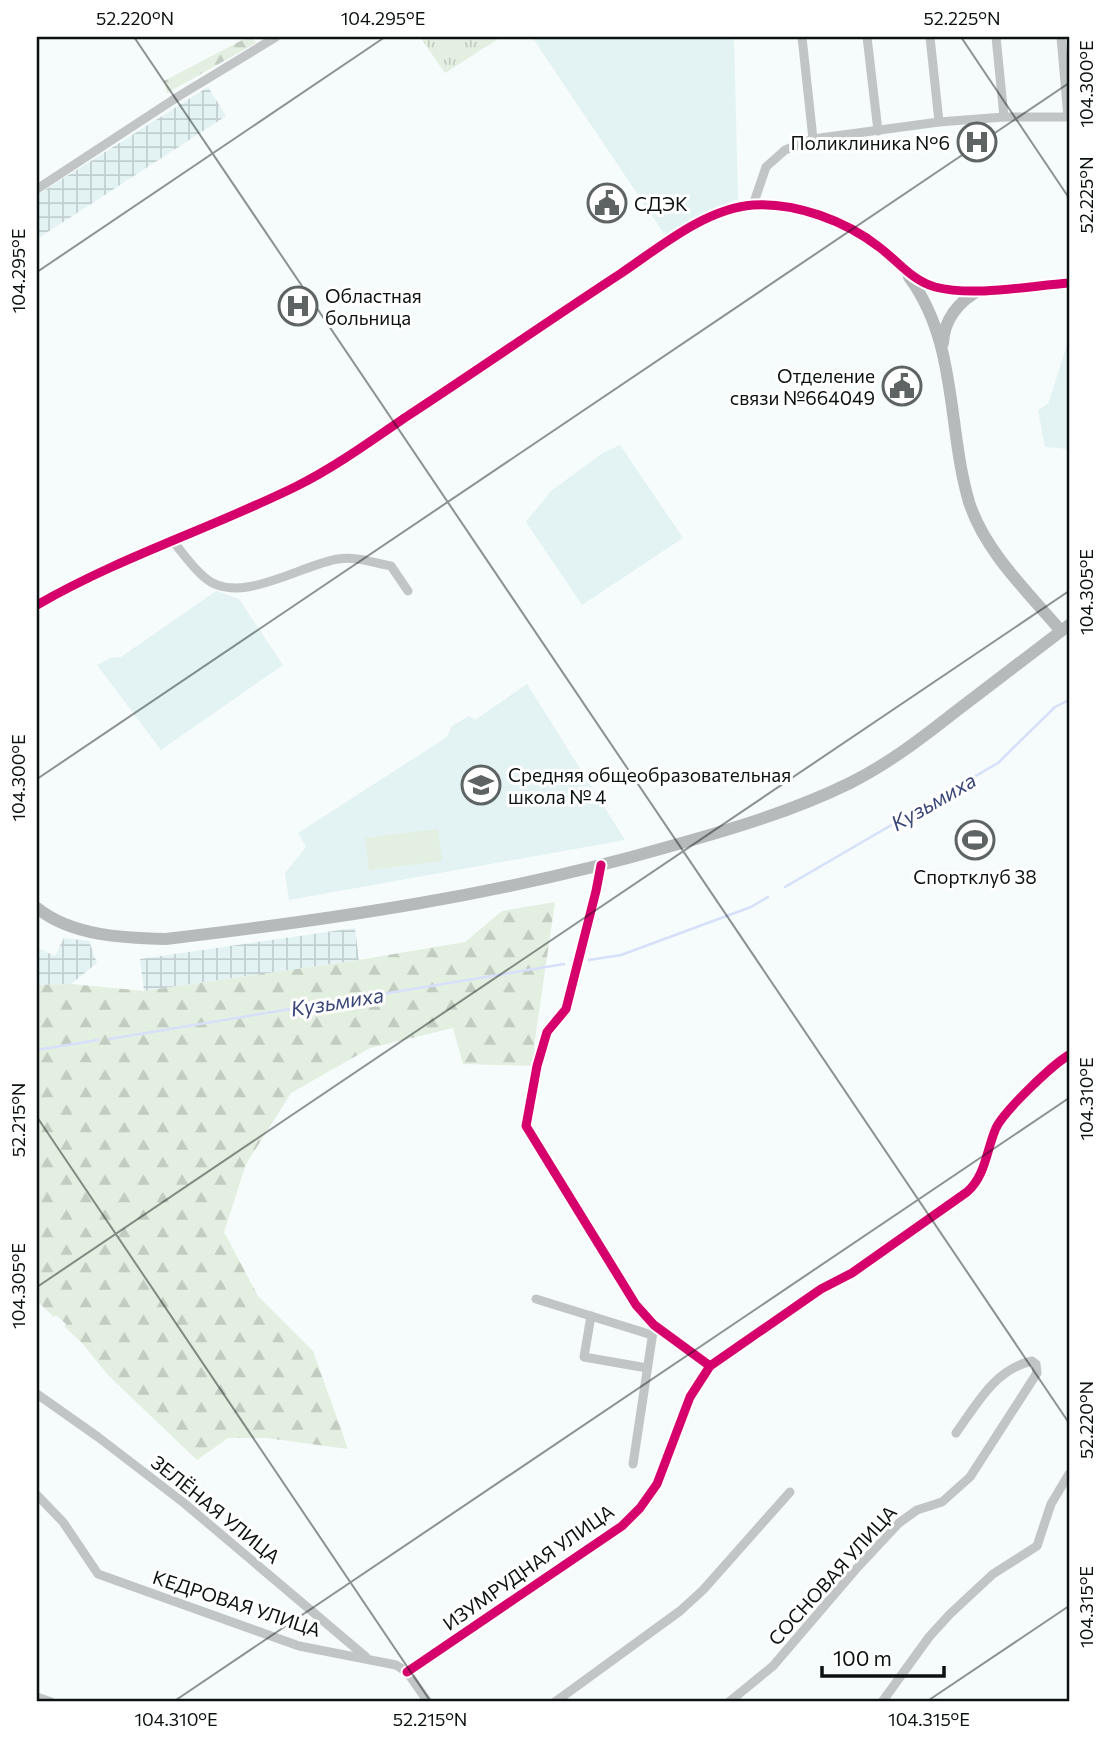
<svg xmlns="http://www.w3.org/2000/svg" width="1106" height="1739" font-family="Commissioner,sans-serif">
	<defs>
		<pattern id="industrial-grid" width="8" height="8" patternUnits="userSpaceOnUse" patternTransform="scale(1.75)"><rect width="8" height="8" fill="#e3f3f4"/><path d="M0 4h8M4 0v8" fill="none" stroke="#c2cfd0"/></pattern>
		<pattern id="forest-firs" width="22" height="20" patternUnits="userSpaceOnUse" patternTransform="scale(1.75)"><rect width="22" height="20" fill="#e3efe1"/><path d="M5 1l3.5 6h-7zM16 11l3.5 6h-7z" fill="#c2ccc0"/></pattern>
		<pattern id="park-tufts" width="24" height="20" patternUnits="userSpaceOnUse" patternTransform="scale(1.75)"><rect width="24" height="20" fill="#e3efe1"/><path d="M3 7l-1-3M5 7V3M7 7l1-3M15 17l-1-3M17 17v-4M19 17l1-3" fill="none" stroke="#c2ccc0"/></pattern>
	</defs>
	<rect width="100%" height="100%" fill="#f6fbfb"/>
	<g fill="#e3f3f4">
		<path d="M532 37H734L738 199 705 212 667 238Z"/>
		<path d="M1069 339V449L1045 447 1038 410 1048 404Z"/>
		<path d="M620 445 683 538 582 605 526 522 551 491 603 453Z"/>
		<path d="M216 591 239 599 283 665 161 750 97 665 110 658 121 657Z"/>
		<path d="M527 684 625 840 289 900 285 873 306 847 298 833 447 737 452 726 469 716 475 720Z"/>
	</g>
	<g fill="url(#industrial-grid)">
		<path d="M208 87 226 116 37 239V195Z"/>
		<path d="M355 928 359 960 144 991 140 959Z"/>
		<path d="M64 938 89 941 97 963 71 984 37 985V948L55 956Z"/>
	</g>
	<path fill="#e3efe1" d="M438 829 442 861 369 870 365 838Z"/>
	<g fill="url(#forest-firs)">
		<path d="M248 37H252L256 43 167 93 164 81Z"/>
		<path d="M555 902 534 1046 537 1066 463 1064 453 1028 370 1048 291 1093 246 1164 224 1232 258 1296 313 1351 348 1449 267 1438H228L197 1460 109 1376 82 1343 65 1327 66 1324 56 1315 54 1317 37 1301V985L71 984 144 991 359 960 465 942 502 911Z"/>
	</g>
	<path fill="url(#park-tufts)" d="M420 37H501L445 73Z"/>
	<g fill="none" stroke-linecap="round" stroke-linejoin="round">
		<g stroke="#d6e0fa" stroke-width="2.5">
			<path d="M785 887 998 763 1055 707 1069 700"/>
			<path d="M589 960 621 955 751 907 768 897"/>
			<path d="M109 1039 564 964"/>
			<path d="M37 1050 98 1040"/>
		</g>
		<g stroke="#c2c5c5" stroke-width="9">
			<path d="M802 37 813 139"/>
			<path d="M867 37 878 131"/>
			<path d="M930 37 939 122"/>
			<path d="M996 37 1004 117"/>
			<path d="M1061 37 1068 117"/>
			<path d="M37 189 179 96 276 37"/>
			<path d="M753 205 766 167 785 150 813 139 939 122 1004 117H1069"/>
			<path d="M172 540C182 552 192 567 204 577 238 608 302 564 338 559 357 556 373 563 391 566L408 591"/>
			<path d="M601 865 596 891 566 1009 547 1032 537 1066 526 1126 636 1305 654 1325 710 1366"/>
			<path d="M536 1299 652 1335"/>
			<path d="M591 1316 584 1357 647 1368"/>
			<path d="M37 1394 98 1437 184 1503 366 1657"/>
			<path d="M633 1464 654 1325"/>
			<path d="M37 1495 63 1522 98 1574 299 1646 396 1665 407 1672 428 1702"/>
			<path d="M407 1672 622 1526 640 1508 657 1484 690 1397 710 1366 821 1289 852 1273 967 1192C986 1175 986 1151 996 1128 1004 1111 1052 1065 1069 1055"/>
			<path d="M37 1697 51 1702"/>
			<path d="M555 1702 680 1611 703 1590 790 1492"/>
			<path d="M729 1702 773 1666 856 1569 899 1523 917 1510 942 1502 970 1477 1037 1373 1036 1364 1032 1361C995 1369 977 1404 956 1433"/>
			<path d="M882 1702 929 1637 950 1614 993 1574 1037 1546 1051 1504 1069 1474"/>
		</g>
		<g stroke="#b7babb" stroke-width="12">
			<path d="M909 277C958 343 947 427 969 502 985 552 1028 592 1061 631"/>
			<path d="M943 343C944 320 958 302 978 291"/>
			<path d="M37 605C120 557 212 528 297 486 335 467 371 441 406 417 478 370 548 321 620 274 659 248 704 209 753 205 795 202 846 221 879 247 898 261 911 280 935 287 974 297 1029 286 1069 283"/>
			<path d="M37 908C72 936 123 938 166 939 336 919 506 894 671 846 732 829 793 811 850 783 888 764 922 738 955 712 993 683 1031 654 1069 625"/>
		</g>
		<defs>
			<g id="cycleway">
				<path d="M37 605C120 557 212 528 297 486 335 467 371 441 406 417 478 370 548 321 620 274 659 248 704 209 753 205 795 202 846 221 879 247 898 261 911 280 935 287 974 297 1029 286 1069 283"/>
				<path d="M601 865 596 891 566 1009 547 1032 537 1066 526 1126 636 1305 654 1325 710 1366"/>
				<path d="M407 1672 622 1526 640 1508 657 1484 690 1397 710 1366 821 1289 852 1273 967 1192C986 1175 986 1151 996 1128 1004 1111 1052 1065 1069 1055"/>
			</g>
		</defs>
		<use href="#cycleway" stroke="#fff" stroke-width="13"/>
		<use href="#cycleway" stroke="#d6006c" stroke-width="9"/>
	</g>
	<path fill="none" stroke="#0c1112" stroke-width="2" stroke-opacity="0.45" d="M134 37 1069 1423M961 37 1069 198M37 272 385 37M37 779 1069 83M37 1117 431 1702M37 1287 1069 591M173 1702 1069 1098M926 1702 1069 1606"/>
	<defs>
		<symbol id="hospital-ring" viewBox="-11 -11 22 22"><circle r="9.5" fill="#fff" stroke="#5e6364" stroke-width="1.5"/><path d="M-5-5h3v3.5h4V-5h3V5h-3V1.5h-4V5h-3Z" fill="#5e6364"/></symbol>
		<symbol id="civic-ring" viewBox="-11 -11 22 22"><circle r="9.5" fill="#fff" stroke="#5e6364" stroke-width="1.5"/><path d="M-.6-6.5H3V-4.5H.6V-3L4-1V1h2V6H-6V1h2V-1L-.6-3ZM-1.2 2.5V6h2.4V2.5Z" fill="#5e6364"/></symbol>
		<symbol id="school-ring" viewBox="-11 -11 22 22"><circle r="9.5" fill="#fff" stroke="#5e6364" stroke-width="1.5"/><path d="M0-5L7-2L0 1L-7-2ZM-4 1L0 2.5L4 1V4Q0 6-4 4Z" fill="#5e6364"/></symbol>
		<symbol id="stadium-ring" viewBox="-11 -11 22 22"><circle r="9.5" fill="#fff" stroke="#5e6364" stroke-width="1.5"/><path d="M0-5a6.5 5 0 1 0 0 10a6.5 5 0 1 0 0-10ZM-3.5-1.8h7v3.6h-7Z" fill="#5e6364"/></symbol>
	</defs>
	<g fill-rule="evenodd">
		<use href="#hospital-ring" x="955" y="120" width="44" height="44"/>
		<use href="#civic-ring" x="585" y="181" width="44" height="44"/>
		<use href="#hospital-ring" x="276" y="284" width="44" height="44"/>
		<use href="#civic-ring" x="880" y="364" width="44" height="44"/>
		<use href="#school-ring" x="459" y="763" width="44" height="44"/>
		<use href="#stadium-ring" x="953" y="818" width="44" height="44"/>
	</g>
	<g text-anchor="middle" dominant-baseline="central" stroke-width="6" stroke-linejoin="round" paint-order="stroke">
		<g font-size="19" fill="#0c1112" stroke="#fff" text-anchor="start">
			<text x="950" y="142" text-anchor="end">Поликлиника N°6</text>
			<text x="634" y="203">СДЭК</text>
			<text x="325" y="295">Областная<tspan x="325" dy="22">больница</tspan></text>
			<text x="875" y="375" text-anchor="end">Отделение<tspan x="875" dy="22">связи №664049</tspan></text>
			<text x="508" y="774">Средняя общеобразовательная<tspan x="508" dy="22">школа № 4</tspan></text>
			<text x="975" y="876" text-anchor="middle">Спортклуб 38</text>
		</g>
		<g font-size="19" fill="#0c1112" stroke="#fff">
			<text transform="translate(216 1509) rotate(39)">ЗЕЛЁНАЯ УЛИЦА</text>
			<text transform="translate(528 1567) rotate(-35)">ИЗУМРУДНАЯ УЛИЦА</text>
			<text transform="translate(832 1575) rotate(-48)">СОСНОВАЯ УЛИЦА</text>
			<text transform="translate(237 1603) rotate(18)">КЕДРОВАЯ УЛИЦА</text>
		</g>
		<g font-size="21" font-style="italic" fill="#3b4778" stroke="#fff">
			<text transform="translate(933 801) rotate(-30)">Кузьмиха</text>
			<text transform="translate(337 1001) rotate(-9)">Кузьмиха</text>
		</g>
	</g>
	<rect width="1106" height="1739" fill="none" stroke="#ffffff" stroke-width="77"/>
	<path d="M822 1666v10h122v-10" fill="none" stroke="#0c1112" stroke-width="3.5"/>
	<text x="833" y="1666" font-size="21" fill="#0c1112" stroke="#ffffff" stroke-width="5" paint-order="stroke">100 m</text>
	<rect x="38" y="38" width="1030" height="1662" fill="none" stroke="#0c1112" stroke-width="2.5"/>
	<g font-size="18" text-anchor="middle" fill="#0c1112">
		<text x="135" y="25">52.220°N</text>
		<text x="383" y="25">104.295°E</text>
		<text x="962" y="25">52.225°N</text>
		<text transform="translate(1087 84) rotate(-90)" y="6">104.300°E</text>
		<text transform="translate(1087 195) rotate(-90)" y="6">52.225°N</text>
		<text transform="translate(19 271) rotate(-90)" y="6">104.295°E</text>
		<text transform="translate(1087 592) rotate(-90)" y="6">104.305°E</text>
		<text transform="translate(19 778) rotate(-90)" y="6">104.300°E</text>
		<text transform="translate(1087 1099) rotate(-90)" y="6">104.310°E</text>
		<text transform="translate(19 1120) rotate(-90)" y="6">52.215°N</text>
		<text transform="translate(19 1286) rotate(-90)" y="6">104.305°E</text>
		<text transform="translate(1087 1420) rotate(-90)" y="6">52.220°N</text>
		<text transform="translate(1087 1607) rotate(-90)" y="6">104.315°E</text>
		<text x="176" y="1726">104.310°E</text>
		<text x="430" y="1726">52.215°N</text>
		<text x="929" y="1726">104.315°E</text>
	</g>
</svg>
